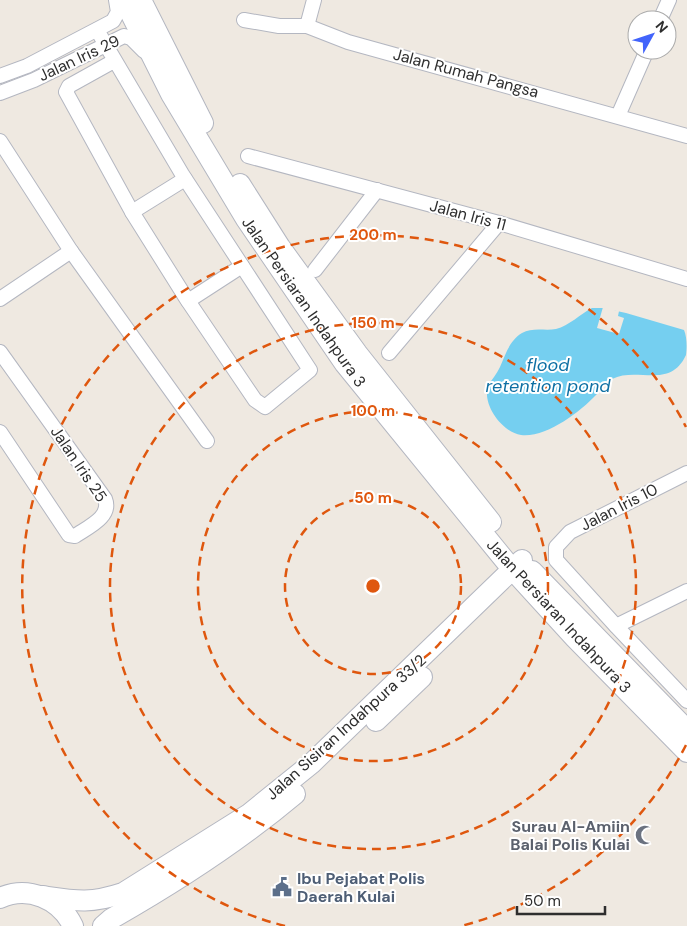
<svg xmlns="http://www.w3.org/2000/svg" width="687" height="926" font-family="'DM Sans',sans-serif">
	<rect width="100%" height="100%" fill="#efe9e1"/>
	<path fill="#75cff0" d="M592 308H603L626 313 684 330C687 337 687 348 686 355 670 390 637 366 612 379 605 383 602 390 596 395 580 412 546 438 521 435 502 432 482 405 488 386 491 380 497 374 500 367 506 354 509 341 522 333 532 327 545 331 556 329 569 326 580 314 592 308Z"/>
	<path fill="#efe9e1" d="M603 307H614V310L619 311 618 316 624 318 619 334 597 328Z"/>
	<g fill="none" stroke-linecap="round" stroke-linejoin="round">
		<defs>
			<g id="street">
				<path d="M244 20 279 26H307L348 42 687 136"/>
				<path d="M660 20 669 0"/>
				<path d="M307 26 314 0"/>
				<path d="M97 30 182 174 310 370 265 407 255 400 186 298 132 212 66 92 69 86 114 61"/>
				<path d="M0 76 27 66 113 21 118 12 116 0"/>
				<path d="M0 93 34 80 124 36 131 38 144 51"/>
				<path d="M618 116 647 50"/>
				<path d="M0 141 71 251 207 441"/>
				<path d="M248 156 499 223 687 279"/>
				<path d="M132 212 185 179"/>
				<path d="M315 270 377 190"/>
				<path d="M0 299 71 251"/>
				<path d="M188 301 242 266"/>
				<path d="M0 352 105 499C112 517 88 527 75 536L69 535 0 432"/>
				<path d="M389 353 499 223"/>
				<path d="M687 473 570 532 556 547V560L616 626 687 701"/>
				<path d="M616 626 687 591"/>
			</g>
			<g id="secondary">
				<path d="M124 0 171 94 246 219 345 364 512 569 575 638 687 752"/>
				<path d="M141 0 203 123"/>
				<path d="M240 184 280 247 357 353 491 522"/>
				<path d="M532 571 687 730"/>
				<path d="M376 721 422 677"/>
				<path d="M42 896C76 901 90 904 123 893L249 814 311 764 522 560"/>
				<path d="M0 898C28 885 60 899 73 926"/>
				<path d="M103 926 111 919C176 882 238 842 295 794"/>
			</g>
		</defs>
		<use href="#street" stroke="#b4b7c1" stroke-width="16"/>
		<use href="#secondary" stroke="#b4b7c1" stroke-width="22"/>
		<use href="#street" stroke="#fff" stroke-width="14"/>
		<use href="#secondary" stroke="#fff" stroke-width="20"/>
	</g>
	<g fill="none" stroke="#df570e" stroke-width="2.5" stroke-dasharray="9 6">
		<circle cx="373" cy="586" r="88"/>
		<circle cx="373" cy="586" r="175"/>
		<circle cx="373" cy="586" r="263"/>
		<path d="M686 745A351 351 0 0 1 461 926M285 926A351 351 0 1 1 686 427"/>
	</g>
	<defs>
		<symbol id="mosque-bare" viewBox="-9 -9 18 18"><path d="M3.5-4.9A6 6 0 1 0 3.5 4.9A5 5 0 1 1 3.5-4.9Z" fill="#6b7280" stroke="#fff" stroke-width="2.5" paint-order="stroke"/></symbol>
		<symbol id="civic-bare" viewBox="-9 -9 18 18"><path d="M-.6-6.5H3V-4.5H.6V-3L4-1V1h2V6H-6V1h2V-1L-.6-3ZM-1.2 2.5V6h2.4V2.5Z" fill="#5c6f8a" stroke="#fff" stroke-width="2.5" paint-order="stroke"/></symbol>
	</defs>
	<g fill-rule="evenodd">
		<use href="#mosque-bare" x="631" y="821" width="28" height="28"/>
		<use href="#civic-bare" x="268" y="873" width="28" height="28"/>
	</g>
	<g text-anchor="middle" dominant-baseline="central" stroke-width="4" stroke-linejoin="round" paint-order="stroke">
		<g font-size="16" fill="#2e2e2e" stroke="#fff">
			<text transform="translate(79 58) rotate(-25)">Jalan Iris 29</text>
			<text transform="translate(466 73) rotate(15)">Jalan Rumah Pangsa</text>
			<text transform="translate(468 215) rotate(15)">Jalan Iris 11</text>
			<text transform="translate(304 302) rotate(55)">Jalan Persiaran Indahpura 3</text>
			<text transform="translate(79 464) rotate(56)">Jalan Iris 25</text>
			<text transform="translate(619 507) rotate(-27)">Jalan Iris 10</text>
			<text transform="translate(559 616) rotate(47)">Jalan Persiaran Indahpura 3</text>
			<text transform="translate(346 727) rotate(-42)">Jalan Sisiran Indahpura 33/2</text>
		</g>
		<g font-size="16" font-weight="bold" fill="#5b616d" stroke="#fff" text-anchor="end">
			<text x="630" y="826">Surau Al-Amiin<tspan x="630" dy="18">Balai Polis Kulai</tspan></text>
		</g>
		<g font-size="16" font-weight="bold" fill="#4e5e75" stroke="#fff" text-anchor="start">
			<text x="297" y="878">Ibu Pejabat Polis<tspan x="297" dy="18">Daerah Kulai</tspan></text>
		</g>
		<g font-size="18" font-style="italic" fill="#0d6fa3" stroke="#fff">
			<text x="548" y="365">flood<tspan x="548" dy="21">retention pond</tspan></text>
		</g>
	</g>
	<circle cx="373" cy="586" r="8" fill="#df570e" stroke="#fff" stroke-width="2.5"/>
	<g font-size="15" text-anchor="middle" font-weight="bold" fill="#df570e" stroke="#fff" stroke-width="4" stroke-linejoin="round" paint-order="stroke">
		<text x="373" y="240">200 m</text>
		<text x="373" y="328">150 m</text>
		<text x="373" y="416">100 m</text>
		<text x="373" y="503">50 m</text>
	</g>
	<g transform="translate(652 35) rotate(50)"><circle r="24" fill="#ffffff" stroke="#ababab"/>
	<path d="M0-4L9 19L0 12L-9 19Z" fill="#4264fb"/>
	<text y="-8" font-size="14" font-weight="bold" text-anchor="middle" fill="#2e2e2e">N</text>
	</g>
	<path d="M517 906v8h88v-8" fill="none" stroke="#2e2e2e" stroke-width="2.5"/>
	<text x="524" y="906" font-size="15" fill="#2e2e2e" stroke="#ffffff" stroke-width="4" paint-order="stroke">50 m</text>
</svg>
